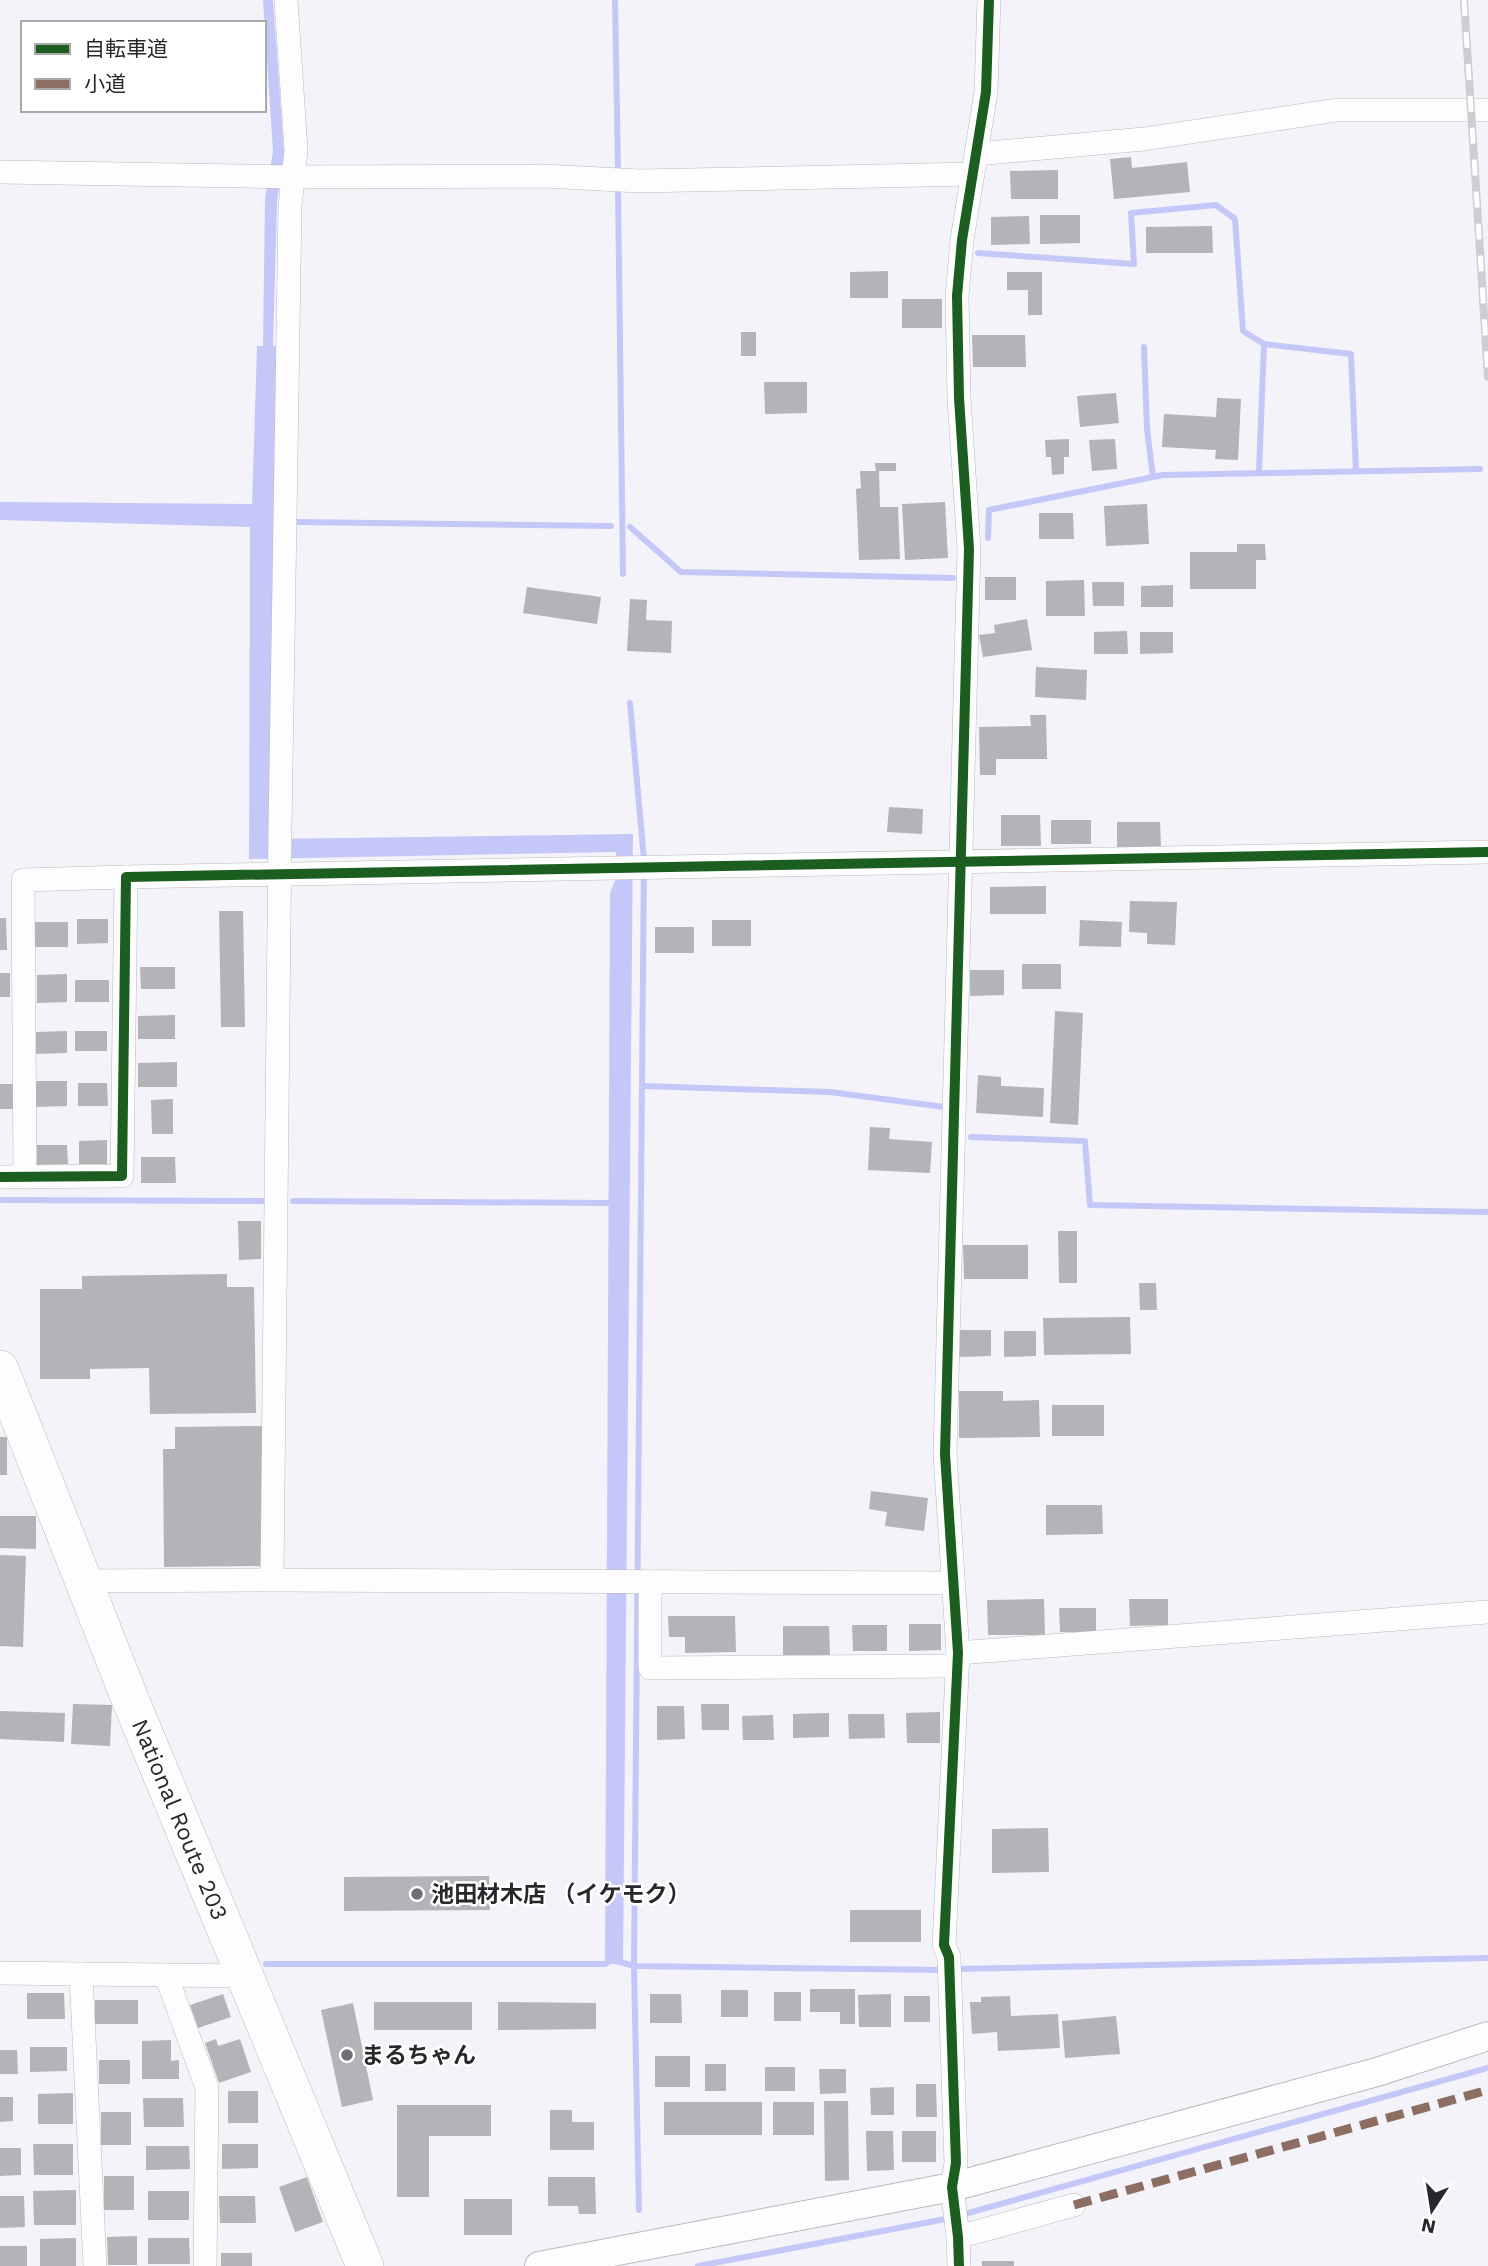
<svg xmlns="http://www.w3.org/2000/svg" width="1488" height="2266" font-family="'Work Sans','Noto Sans JP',sans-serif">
	<rect width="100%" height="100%" fill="#f3f3f9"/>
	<path fill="#c4c8f9" d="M263 0H273L284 152 277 202 273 346H277L269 839 633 834 623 1964H605L610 893 618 873 616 852 249 859 250 527 0 520V502L252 504 257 346H263L265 199 273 151Z"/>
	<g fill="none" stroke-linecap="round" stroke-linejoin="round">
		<g stroke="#c4c8f9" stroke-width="6">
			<path d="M615 0 618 169"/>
			<path d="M618 189 623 574"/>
			<path d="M978 253 1134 264 1131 213 1216 205 1235 219 1243 331 1264 344 1351 354 1356 471"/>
			<path d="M1144 347 1147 429 1153 477"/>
			<path d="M1259 472 1264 344"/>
			<path d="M297 522 611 526"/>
			<path d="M630 527 681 572 953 578"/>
			<path d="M988 538 989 510 1163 475 1480 469"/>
			<path d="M630 703 644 860 634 1966 639 2210"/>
			<path d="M643 1086 830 1092 944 1107"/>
			<path d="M971 1137 1085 1141 1090 1205 1488 1212"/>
			<path d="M0 1200 264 1201"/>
			<path d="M293 1201 608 1203"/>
			<path d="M616 1961 634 1966 944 1970"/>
			<path d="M266 1964H605L611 1960"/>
			<path d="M955 1969 1488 1958"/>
			<path d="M961 2215 1488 2068"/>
			<path d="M698 2266 951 2218"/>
		</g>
	</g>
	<g fill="#b3b3b8">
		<path d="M1131 157 1132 168 1187 162 1190 192 1114 199 1110 159Z"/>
		<path d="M1058 170V199H1011L1010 171Z"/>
		<path d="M1040 215H1080V243L1040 244Z"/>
		<path d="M1029 216 1030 244 991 245V217Z"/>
		<path d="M1212 226 1213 253H1146V227Z"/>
		<path d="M888 271V298H850V272Z"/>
		<path d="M1007 272H1042V315H1028V290H1007Z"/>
		<rect x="902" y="299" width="40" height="29"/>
		<rect x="741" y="332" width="15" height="24"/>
		<path d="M972 335H1025L1026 367H973Z"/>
		<path d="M764 382H807V413L765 414Z"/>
		<path d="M1116 393 1119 423 1080 427 1077 396Z"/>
		<path d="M1217 398 1241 399 1238 460 1215 459 1216 450 1162 447 1164 414 1216 417Z"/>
		<path d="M1069 439V457H1064V474L1052 475 1051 457H1046L1045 440Z"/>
		<path d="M1115 439 1117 469 1092 471 1089 440Z"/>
		<path d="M875 463H896V471H879L880 507H898L900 559 859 560 856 489 861 488 860 471H876Z"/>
		<path d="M945 502 948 558 905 560 902 504Z"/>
		<path d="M1147 504 1149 544 1106 546 1104 506Z"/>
		<path d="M1039 513H1073L1074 539H1039Z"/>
		<path d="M1237 544H1265L1266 560H1256V589H1190V552H1237Z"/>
		<rect x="985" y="577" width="31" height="23"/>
		<path d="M1084 580 1085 616H1046V581Z"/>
		<path d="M1092 582H1124V606H1093Z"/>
		<path d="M1173 585V607H1141V586Z"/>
		<path d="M527 587 601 597 597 624 523 613Z"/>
		<path d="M630 599 647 600 646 620 672 621 671 653 627 651Z"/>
		<path d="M1027 619 1032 650 983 657 979 635 995 633 994 625Z"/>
		<path d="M1127 631 1128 654H1094V632Z"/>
		<path d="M1140 632H1173V653L1140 654Z"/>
		<path d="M1036 667 1087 670 1086 700 1035 697Z"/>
		<path d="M1030 715H1046L1047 759H996V775H980L979 727 1031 726Z"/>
		<path d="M889 807 923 809 922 834 887 832Z"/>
		<path d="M1001 815H1040L1041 846H1001Z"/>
		<rect x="1051" y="820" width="40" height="24"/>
		<path d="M1117 822H1160L1161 847 1117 848Z"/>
		<path d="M1046 886V914H990V887Z"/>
		<path d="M1130 901 1177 902 1175 945 1147 944V933L1129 932Z"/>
		<path d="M219 911H243L245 1027H221Z"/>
		<path d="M0 918H6L7 950H0Z"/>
		<path d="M77 919H108V943L77 944Z"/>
		<rect x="712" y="920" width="39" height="26"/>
		<path d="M1080 920 1122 922 1121 947 1079 946Z"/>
		<rect x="35" y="922" width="33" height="25"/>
		<rect x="655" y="927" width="39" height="26"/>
		<rect x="1022" y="964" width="39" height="25"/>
		<path d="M140 967H175V989H141Z"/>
		<path d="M970 970H1004V995L970 996Z"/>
		<rect x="0" y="973" width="10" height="24"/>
		<path d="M67 974V1002L37 1003V975Z"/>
		<rect x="75" y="980" width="34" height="22"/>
		<path d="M1055 1011 1083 1013 1078 1125 1050 1123Z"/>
		<path d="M175 1015V1039H138V1016Z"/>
		<path d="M67 1031V1053L35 1054V1032Z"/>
		<rect x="75" y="1031" width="32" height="20"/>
		<path d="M177 1062V1087H138V1063Z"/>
		<path d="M978 1075 1001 1077V1086L1044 1088 1043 1117 976 1113Z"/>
		<path d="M36 1081H67V1106L36 1107Z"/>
		<path d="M78 1083H107L108 1106H78Z"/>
		<rect x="0" y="1084" width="14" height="25"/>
		<path d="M173 1099V1134H152L151 1100Z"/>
		<path d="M870 1127 890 1128 889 1139 932 1142 930 1173 868 1170Z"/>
		<path d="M107 1140V1164H79V1141Z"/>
		<path d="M37 1145H67L68 1164 37 1165Z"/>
		<path d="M141 1157H175L176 1183H141Z"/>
		<path d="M238 1221H261V1259L239 1260Z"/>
		<path d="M1058 1231H1077V1283H1059Z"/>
		<path d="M963 1245H1028V1279H964Z"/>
		<path d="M227 1274V1287H254L256 1413 150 1414 149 1368 90 1369V1379H40V1289H82V1276Z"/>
		<path d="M1139 1283H1156L1157 1310H1140Z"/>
		<path d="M1130 1317 1131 1354 1044 1355 1043 1318Z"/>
		<path d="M959 1330H991V1356L959 1357Z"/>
		<path d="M1004 1331H1036V1356L1004 1357Z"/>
		<path d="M959 1391H1003V1401L1039 1400 1040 1437 959 1438Z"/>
		<rect x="1052" y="1405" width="52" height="31"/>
		<path d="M266 1426 267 1566 164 1567 163 1449H175V1427Z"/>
		<rect x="0" y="1437" width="7" height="38"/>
		<path d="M871 1491 928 1498 924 1531 885 1526 887 1512 869 1509Z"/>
		<path d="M1046 1505H1102L1103 1534 1046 1535Z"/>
		<path d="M0 1516H36V1549L0 1548Z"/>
		<path d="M0 1555 26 1556 23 1647 0 1646Z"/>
		<path d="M1044 1599 1045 1635H988L987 1600Z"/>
		<path d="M1129 1599H1168V1625L1130 1626Z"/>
		<path d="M1059 1608H1096V1632H1060Z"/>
		<path d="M668 1616H735L736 1652 685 1653V1637H669Z"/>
		<path d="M909 1624H941V1650L909 1651Z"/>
		<path d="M852 1625H887V1651H853Z"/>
		<path d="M783 1626H829L830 1655H783Z"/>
		<path d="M73 1704 112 1705 110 1746 71 1744Z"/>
		<path d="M701 1704H729V1730H702Z"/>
		<path d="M657 1706H684L685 1739 657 1740Z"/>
		<path d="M0 1711 65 1713 64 1742 0 1739Z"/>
		<path d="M940 1712V1743H907L906 1713Z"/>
		<path d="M829 1713V1737L793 1738V1714Z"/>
		<path d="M848 1714H884L885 1738 849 1739Z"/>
		<path d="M773 1715 774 1740H743L742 1716Z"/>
		<path d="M1048 1828 1049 1872 992 1873V1829Z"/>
		<path d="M489 1876 490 1910 344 1911V1877Z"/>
		<rect x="850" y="1910" width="71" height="32"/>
		<path d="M810 1989H855V2024H840V2012H810Z"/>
		<rect x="721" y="1990" width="27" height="27"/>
		<rect x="774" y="1992" width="27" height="29"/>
		<path d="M27 1993H64L65 2019H27Z"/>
		<path d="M223 1994 231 2017 198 2028 190 2005Z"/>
		<path d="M650 1994H681L682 2023H650Z"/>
		<path d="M891 1994V2027H859L858 1995Z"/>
		<rect x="904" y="1996" width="26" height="26"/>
		<path d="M1010 1996 1011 2016 1058 2014 1060 2048 998 2051 997 2032 972 2034 970 2002H981V1997Z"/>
		<rect x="95" y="2000" width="43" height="24"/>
		<rect x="374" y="2002" width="98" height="28"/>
		<path d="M498 2002 596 2003V2029L498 2030Z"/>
		<path d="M353 2003 373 2100 342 2107 321 2010Z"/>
		<path d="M1116 2016 1120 2054 1065 2058 1062 2021Z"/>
		<path d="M216 2039 218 2046 240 2039 251 2072 219 2083 205 2043Z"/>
		<path d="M171 2040V2061L179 2060V2079H142V2041Z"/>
		<path d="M30 2047H67V2071L30 2072Z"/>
		<path d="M0 2050H17L18 2074H0Z"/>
		<rect x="655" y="2056" width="35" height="31"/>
		<rect x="99" y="2060" width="31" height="24"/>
		<rect x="705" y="2064" width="21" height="27"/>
		<rect x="765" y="2067" width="30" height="24"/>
		<path d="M819 2069H846V2093L820 2094Z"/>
		<path d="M916 2084H936L937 2117H916Z"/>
		<path d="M894 2087V2115H871L870 2088Z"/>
		<rect x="228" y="2091" width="30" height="32"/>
		<path d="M73 2093V2124H38V2094Z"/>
		<path d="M0 2097H13V2121L0 2122Z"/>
		<path d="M143 2098H183L184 2127H144Z"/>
		<path d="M824 2101H848L849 2180 825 2181Z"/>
		<rect x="664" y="2102" width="98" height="33"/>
		<rect x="773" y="2102" width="41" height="33"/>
		<path d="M397 2105H491V2136H429V2197H397Z"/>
		<path d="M550 2110H572V2122H594V2150H550Z"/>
		<rect x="101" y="2112" width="30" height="33"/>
		<path d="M866 2131H893L894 2170 867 2171Z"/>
		<rect x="902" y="2131" width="34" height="31"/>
		<path d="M33 2144H73V2175H34Z"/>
		<path d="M222 2144H258V2168L222 2169Z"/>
		<path d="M146 2146H189L190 2169 146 2170Z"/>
		<path d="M0 2148H21V2175L0 2176Z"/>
		<rect x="104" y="2176" width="30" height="34"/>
		<path d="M307 2177 323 2222 295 2232 279 2187Z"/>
		<path d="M548 2177H595L596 2214H579L578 2206H548Z"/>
		<path d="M76 2190V2225H34L33 2191Z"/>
		<rect x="148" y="2191" width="41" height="29"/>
		<path d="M0 2196H24L25 2227 0 2228Z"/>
		<path d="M219 2196H255L256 2223H220Z"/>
		<rect x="464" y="2199" width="48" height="36"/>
		<path d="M137 2236V2265H108L107 2237Z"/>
		<path d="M76 2238V2266H40V2239Z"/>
		<path d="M148 2238H189L190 2264H148Z"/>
		<rect x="0" y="2246" width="27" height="20"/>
		<rect x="221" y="2253" width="31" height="13"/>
		<rect x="982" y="2261" width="32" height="5"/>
	</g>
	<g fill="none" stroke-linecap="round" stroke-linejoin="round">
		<defs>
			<g id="minor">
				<path d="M977 154 1144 139 1337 110H1488"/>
				<path d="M0 172 294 177 544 176 639 181 973 174"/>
				<path d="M0 1177 122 1176 126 877 1488 852"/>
				<path d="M25 1177 23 880 126 877"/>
				<path d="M272 1580 280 830 290 206 296 150 286 0"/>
				<path d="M83 1581 272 1580 952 1583"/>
				<path d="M650 1582V1668L957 1666"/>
				<path d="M958 1653 1488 1612"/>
				<path d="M0 1973 247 1976"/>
				<path d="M81 1974 95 2266"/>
				<path d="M166 1975 207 2088 205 2266"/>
				<path d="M958 2237 1074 2205"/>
				<path d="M959 2266 958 2237 952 2187 956 2163 949 1957 944 1945 958 1653 945 1454 969 549 959 398 957 296 962 240 986 92 989 0"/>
			</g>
			<path id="tertiary" d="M539 2266 952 2187 1377 2072 1488 2036"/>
			<g id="trunk">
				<path id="s1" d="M0 1369 128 1694 365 2266"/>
			</g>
		</defs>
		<use href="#minor" stroke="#bababe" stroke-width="24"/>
		<use href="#tertiary" stroke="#bababe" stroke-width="30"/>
		<use href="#trunk" stroke="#bababe" stroke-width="38"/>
		<use href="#minor" stroke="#fdfdfe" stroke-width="23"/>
		<use href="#tertiary" stroke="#fdfdfe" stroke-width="28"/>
		<use href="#trunk" stroke="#fdfdfe" stroke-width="37"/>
		<defs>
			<path id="rail" d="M1464 0 1488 377"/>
		</defs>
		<use href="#rail" stroke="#cececf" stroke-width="8"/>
		<use href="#rail" stroke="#fff" stroke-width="5" stroke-dasharray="16" stroke-linecap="butt"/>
		<path stroke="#8d6e63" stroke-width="9" stroke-dasharray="18 9" stroke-linecap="butt" d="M1074 2205 1488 2090"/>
		<defs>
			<g id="cycleway">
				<path d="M0 1177 122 1176 126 877 1488 852"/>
				<path d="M959 2266 958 2237 952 2187 956 2163 949 1957 944 1945 958 1653 945 1454 969 549 959 398 957 296 962 240 986 92 989 0"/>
			</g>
		</defs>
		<use href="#cycleway" stroke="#fff" stroke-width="15"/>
		<use href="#cycleway" stroke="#1b5e20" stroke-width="10"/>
	</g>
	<g fill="#6f6f74" stroke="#fff" stroke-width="2.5">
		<circle cx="417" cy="1894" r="7"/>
		<circle cx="347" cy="2055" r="7"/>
	</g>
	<g text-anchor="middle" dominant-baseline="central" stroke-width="5" stroke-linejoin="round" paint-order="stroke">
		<g font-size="23" fill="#28282c" stroke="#fff">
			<text stroke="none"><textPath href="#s1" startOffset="485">National Route 203</textPath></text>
		</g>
		<g font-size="23" font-weight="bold" fill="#28282c" stroke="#fff" text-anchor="start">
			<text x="431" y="1894">池田材木店 （イケモク）</text>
			<text x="361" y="2055">まるちゃん</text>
		</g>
	</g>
	<rect x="21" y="21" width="245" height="91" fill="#ffffff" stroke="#a9a9ab" stroke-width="2"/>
	<rect x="35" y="44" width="35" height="10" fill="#1b5e20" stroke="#a9a9ab" stroke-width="2"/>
	<text x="84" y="56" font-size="21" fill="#28282c">自転車道</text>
	<rect x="35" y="79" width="35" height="10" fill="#8d6e63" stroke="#a9a9ab" stroke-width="2"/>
	<text x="84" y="91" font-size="21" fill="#28282c">小道</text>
	<g transform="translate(1432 2210) rotate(192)" stroke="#ffffff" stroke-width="5" paint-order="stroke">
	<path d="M0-5L12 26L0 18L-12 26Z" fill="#28282c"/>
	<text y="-10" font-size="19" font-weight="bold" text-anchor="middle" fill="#28282c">N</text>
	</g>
</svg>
